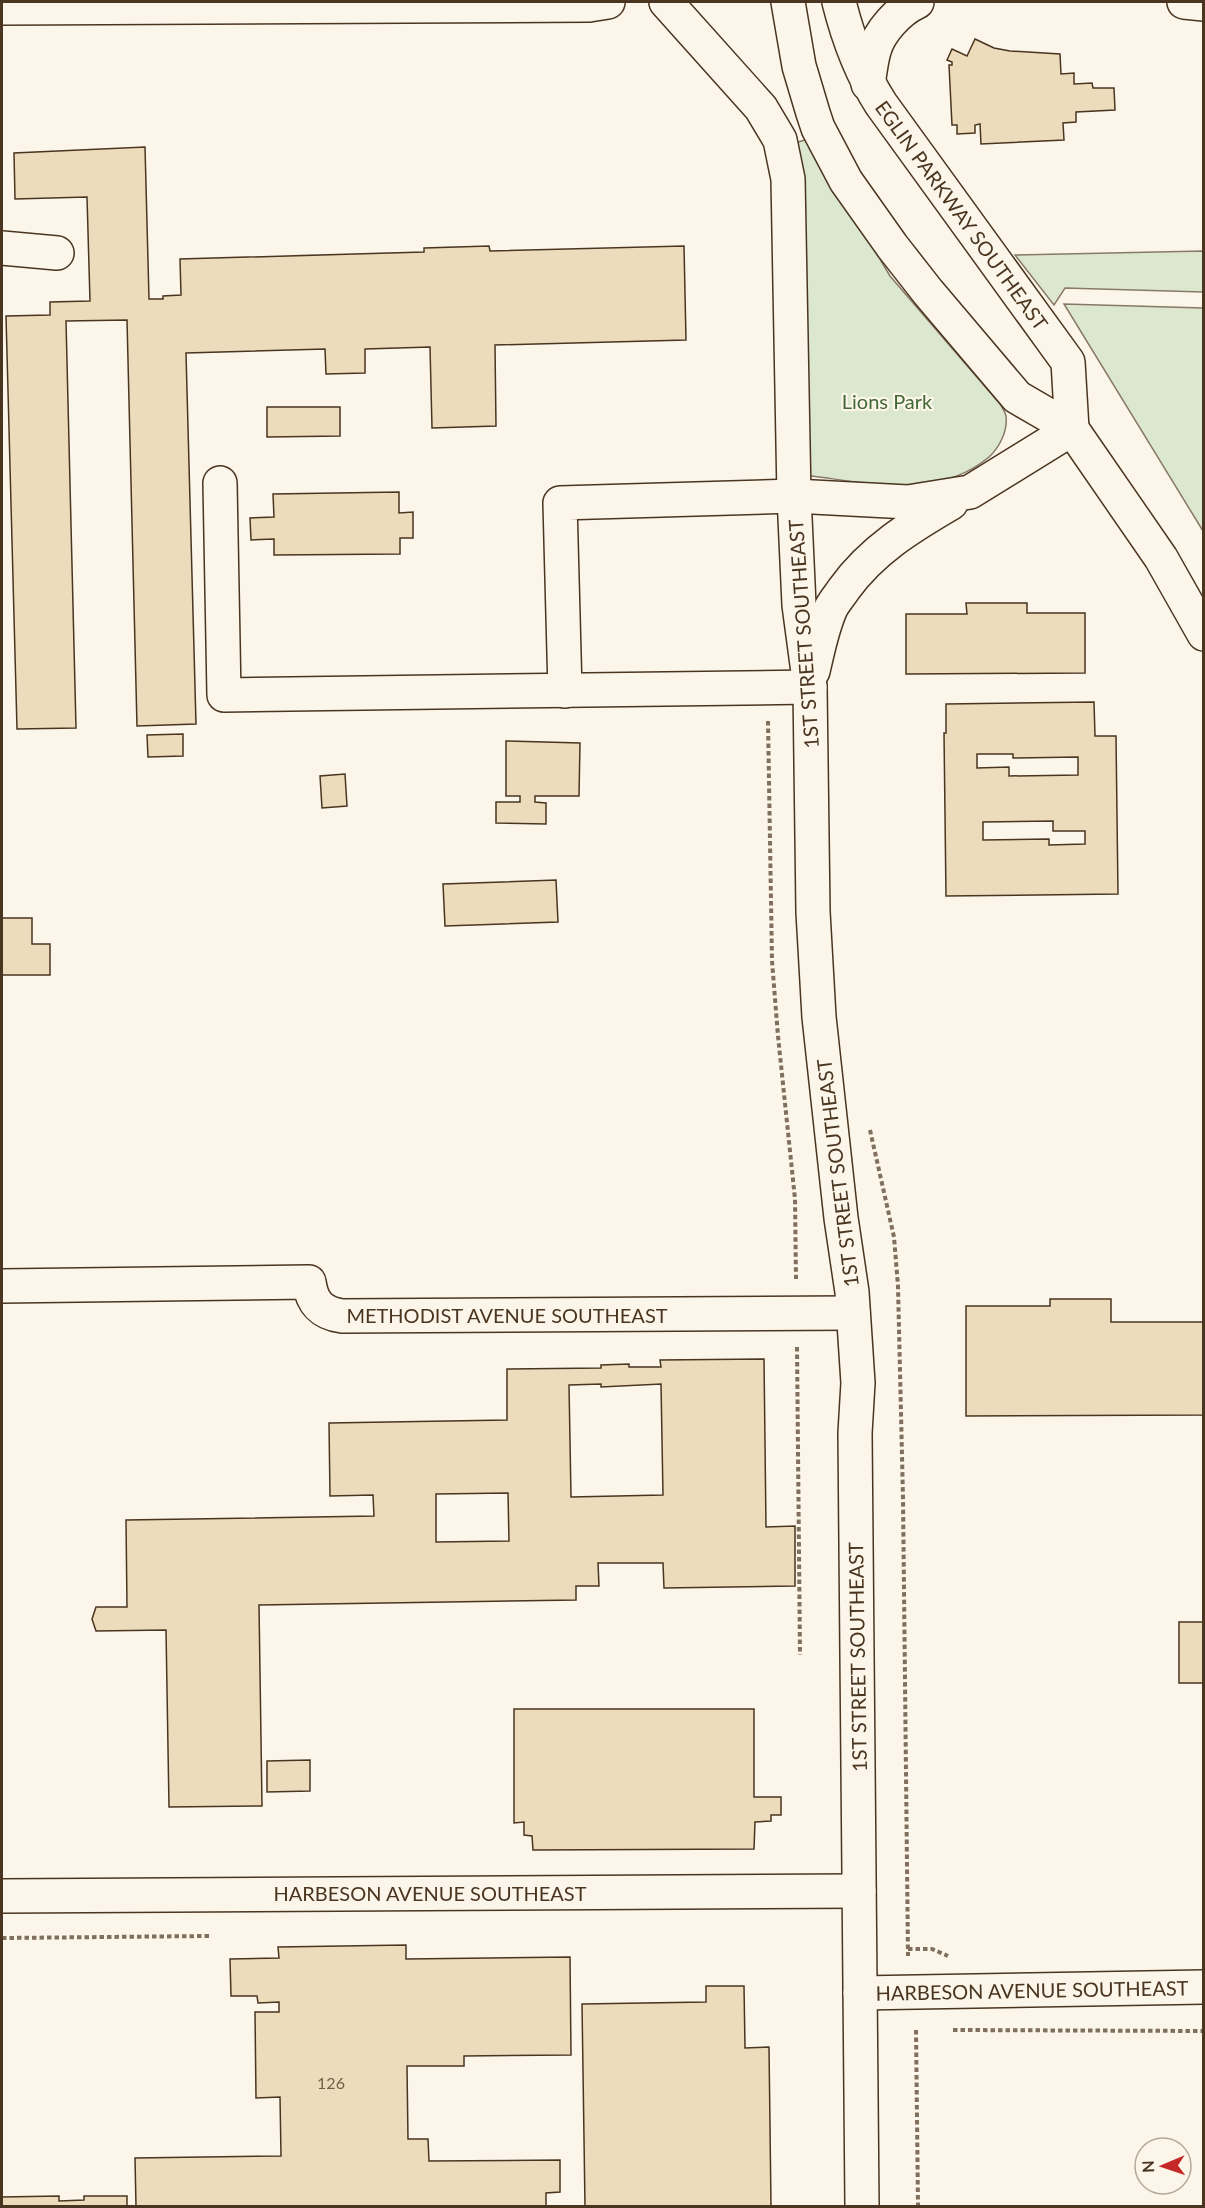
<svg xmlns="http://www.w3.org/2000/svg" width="1205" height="2208" font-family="Lato,sans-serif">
	<rect width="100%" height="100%" fill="#fbf6e9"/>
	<g fill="#dce7d0" stroke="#887966" stroke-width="1.5">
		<path d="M808 139 890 276 1000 404C1002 407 1005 412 1006 416 1008 431 999 448 989 457 938 500 870 483 811 476L807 472 792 144Z"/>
		<path d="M1203 251V292L1065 288 1054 305 1015 255Z"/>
		<path d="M1064 304 1203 308V531Z"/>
	</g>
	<g fill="#ecdcbc" stroke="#4a3520" stroke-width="1.5" fill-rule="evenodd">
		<path d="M975 39 994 48 1010 51 1060 54 1061 74 1074 73V84L1092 83 1093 88H1114L1115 110 1076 112V122L1063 123 1064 140 981 144 980 124 975 125V133L957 134V125H952L949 65H952V62L947 60 952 49 967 56Z"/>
		<path d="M145 147 149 299H163V296L181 295 180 259 424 252V248L489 246 490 251 684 246 686 340 495 345 496 426 432 428 430 347 365 349V373L326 374 325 349 186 353 196 724 137 726 127 320 66 321 76 728 17 729 6 316 50 315V302L90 301 87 197 15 199 14 153Z"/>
		<path d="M267 407H340V436L267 437Z"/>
		<path d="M399 492V513L413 512V538H400V554L274 555V539L251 540 250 518 274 517 273 494Z"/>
		<path d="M966 603H1027V613H1085V673L906 674V614H967Z"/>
		<path d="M1094 702 1095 736H1116L1118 894 946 896 944 733H946V704ZM977 754H1013V758L1078 757V775L1009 776V767L977 768ZM1053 821V831H1085V844L1049 845V839L983 840V822Z"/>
		<path d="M183 734V756L148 757 147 735Z"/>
		<path d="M506 741 580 743 579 796H535V802L546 803V824L496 823V802H520V796H506Z"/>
		<path d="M345 774 347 806 322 808 320 776Z"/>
		<path d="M556 880 558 922 445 926 443 884Z"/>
		<path d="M2 918H32V944H50V975H2Z"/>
		<path d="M1050 1299H1111V1322H1204V1415L966 1416V1306H1050Z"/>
		<path d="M764 1359 766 1527 795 1526V1586L664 1588 663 1563H598L599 1586H576V1600L259 1605 262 1806 169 1807 166 1630 96 1631 92 1619 96 1607H127L126 1520 374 1516 373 1495 330 1496 329 1423 507 1420V1369L601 1368V1365L629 1364V1367H661L660 1360ZM601 1384V1387L661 1384 663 1495 571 1497 569 1385ZM508 1493 509 1541 436 1542V1494Z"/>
		<rect x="1179" y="1622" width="25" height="61"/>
		<path d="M514 1709H754V1797H781V1815H771V1821L755 1822 754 1849 533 1850 532 1836 524 1835V1822L514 1823Z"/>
		<path d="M310 1760V1791L267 1792V1761Z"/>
		<path d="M406 1945V1959L570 1957 571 2055 464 2056V2066H407L408 2139H428L429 2161 560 2160V2192L546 2193V2206H136L135 2158 281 2156 280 2097 256 2098 255 2012H279V2002L258 2003 257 1996H231L230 1959 279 1958 278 1947Z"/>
		<path d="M706 1986H744L745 2048 769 2047 771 2206H585L582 2004 706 2002Z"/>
		<path d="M59 2196V2201L84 2200V2196H127V2206H2V2197Z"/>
	</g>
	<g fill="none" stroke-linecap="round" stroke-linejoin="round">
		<defs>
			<g id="minor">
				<path d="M666 2 761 108 780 140 788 179 794 496 799 605 810 687 813 912 819 1017 841 1218 852 1292 858 1383 855 1433 862 2206"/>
				<path d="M2 8 589 5 608 2"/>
				<path d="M2 248 57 253"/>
				<path d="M220 483 224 695 810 687"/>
				<path d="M813 671C818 650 822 628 831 608 834 602 840 595 844 589 872 550 910 527 951 503"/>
				<path d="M565 691 560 503 794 496 908 502 970 492 1072 429"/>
				<path d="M2 1286 309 1282C312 1303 321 1313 342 1316L853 1313"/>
				<path d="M2 1896 859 1891"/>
				<path d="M860 1993 1204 1987"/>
			</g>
			<g id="highway">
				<path d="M788 2 799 66 813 113 818 128 846 181 892 246 928 292 1017 397 1072 429 1161 558 1204 634"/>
				<path d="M839 2C848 38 861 73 881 104L1068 362 1072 429"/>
				<path d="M1184 2 1204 4"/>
				<path d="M868 84C870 73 871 61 874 51 879 32 899 10 917 2"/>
			</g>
		</defs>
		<use href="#minor" stroke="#4a3520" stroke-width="36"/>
		<use href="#highway" stroke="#4a3520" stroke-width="36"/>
		<g stroke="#7f6f5c" stroke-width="4" stroke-dasharray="4.5 3" stroke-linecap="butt">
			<path d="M768 721 772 961 778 1036 795 1199 796 1279"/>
			<path d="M870 1130 894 1237 898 1286 903 1498 908 1956"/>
			<path d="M797 1347 800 1655"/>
			<path d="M2 1938 209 1936"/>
			<path d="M908 1949H932L948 1956"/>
			<path d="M916 2030 918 2206"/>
			<path d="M953 2030 1204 2031"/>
		</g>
		<use href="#minor" stroke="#fbf6e9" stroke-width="33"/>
		<use href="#highway" stroke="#fbf6e9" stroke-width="33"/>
	</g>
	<g text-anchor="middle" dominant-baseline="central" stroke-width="4.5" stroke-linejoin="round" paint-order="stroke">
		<g font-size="16" fill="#725f47">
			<text x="331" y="2082">126</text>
		</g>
		<g font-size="20" fill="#4a3520" stroke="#fbf6e9">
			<text transform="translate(962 215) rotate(54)">EGLIN PARKWAY SOUTHEAST</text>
			<text transform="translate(803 634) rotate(-94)">1ST STREET SOUTHEAST</text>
			<text transform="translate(837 1173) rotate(-97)">1ST STREET SOUTHEAST</text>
			<text x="507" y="1315">METHODIST AVENUE SOUTHEAST</text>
			<text transform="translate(857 1657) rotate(-91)">1ST STREET SOUTHEAST</text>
			<text x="430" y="1893">HARBESON AVENUE SOUTHEAST</text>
			<text transform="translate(1032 1990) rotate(-1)">HARBESON AVENUE SOUTHEAST</text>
		</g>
		<g font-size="20" fill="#436837" stroke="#fbf6e9">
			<text x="887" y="401">Lions Park</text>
		</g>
	</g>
	<rect width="1205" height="2208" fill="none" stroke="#4a3520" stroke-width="6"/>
	<g transform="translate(1163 2166) rotate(268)"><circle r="28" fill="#fbf6e9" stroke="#b4a999" stroke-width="1.5"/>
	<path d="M0-4.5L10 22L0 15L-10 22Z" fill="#c62828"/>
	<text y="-9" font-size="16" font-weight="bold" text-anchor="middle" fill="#4a3520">N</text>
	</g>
</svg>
